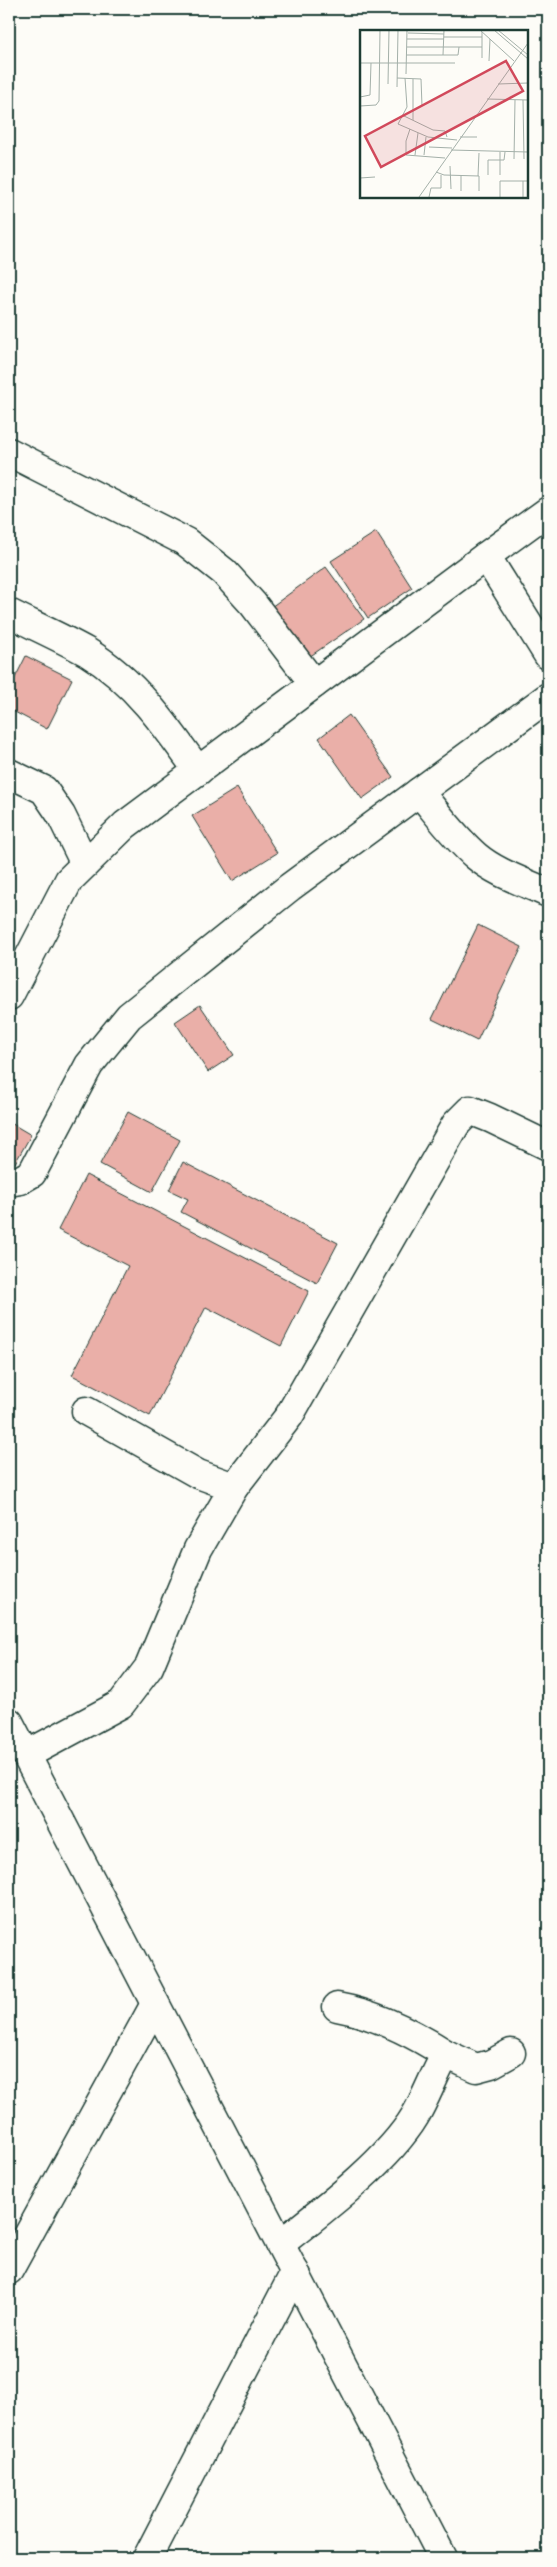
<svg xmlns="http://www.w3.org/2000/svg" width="557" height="2567" font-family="Mynerve,sans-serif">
	<rect width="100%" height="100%" fill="#fdfcf7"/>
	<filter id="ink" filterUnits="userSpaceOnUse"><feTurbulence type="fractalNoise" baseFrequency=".02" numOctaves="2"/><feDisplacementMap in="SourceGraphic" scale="10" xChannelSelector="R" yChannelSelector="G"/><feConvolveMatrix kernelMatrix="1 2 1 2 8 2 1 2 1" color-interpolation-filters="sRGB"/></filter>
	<g filter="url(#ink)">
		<g fill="#eaafa8" stroke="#1f3d34">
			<path d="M376 532 412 588 368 618 331 561Z"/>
			<path d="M326 567 364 619 309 657 271 607Z"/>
			<path d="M26 656 72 679 47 729 9 709V690Z"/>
			<path d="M349 715 393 777 362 799 319 738Z"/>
			<path d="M237 788 277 853 232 881 192 816Z"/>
			<path d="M478 925 522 947 477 1041 432 1019Z"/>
			<path d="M200 1005 234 1055 208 1072 175 1022Z"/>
			<path d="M128 1112 180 1140 152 1192 100 1164Z"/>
			<path d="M9 1122 31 1135 15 1163 9 1160Z"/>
			<path d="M183 1162 338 1243 317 1283 181 1212 188 1199 169 1190Z"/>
			<path d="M86 1175 309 1291 281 1346 206 1307 150 1416 72 1375 128 1266 58 1230Z"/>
		</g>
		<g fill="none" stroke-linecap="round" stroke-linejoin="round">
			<defs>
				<g id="minor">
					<path d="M9 452 186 542 224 572 253 604 314 684"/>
					<path d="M486 556 548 511"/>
					<path d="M9 613C35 626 62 638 87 652 135 681 167 727 198 771"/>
					<path d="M9 773 44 790 61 815 85 864"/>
					<path d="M419 792C437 813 454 837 476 856 496 873 524 882 548 893"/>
					<path d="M9 996 69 880 125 825 486 556 548 655"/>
					<path d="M9 1182 20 1180 32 1173 89 1065 129 1016 290 887 548 697"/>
					<path d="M86 1411 198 1474 234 1487"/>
					<path d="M9 1722 443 2558"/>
					<path d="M26 1755 121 1704 149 1667 198 1549 234 1487 289 1416 456 1124 470 1110 490 1118 548 1146"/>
					<path d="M337 2007C376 2014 413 2033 446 2054"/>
					<path d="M280 2244C322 2211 388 2161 415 2116 427 2096 434 2074 446 2054L476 2068 491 2064 511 2053"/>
					<path d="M9 2270 155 2004"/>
					<path d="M147 2558 295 2272"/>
				</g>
			</defs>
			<use href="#minor" stroke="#1f3d34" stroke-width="31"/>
			<use href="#minor" stroke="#fdfcf7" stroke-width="28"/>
		</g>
	</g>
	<g transform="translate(360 30)">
		<rect width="168" height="168" fill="#fdfcf7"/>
		<path fill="none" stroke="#a4b0a9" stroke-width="1" d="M120 0 154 31M134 0 168 29M138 0 168 25M48 3 84 4M84 7H122M47 9H84M47 17H122M46 25H98L99 17M83 25 84 0M122 28V2M129 31 130 9M0 33H95M46 44 47 0M37 48 61 49 62 76M45 48 47 77 38 94 68 107 97 110M28 54 29 0M138 54 168 53M37 57 38 0M0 67 10 65 11 33M127 69 168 70M163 70 164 129M0 76 16 75 19 71 20 0M42 85 73 100 85 101 87 107M53 90V49M50 99 46 111V125L85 128M100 107H117M69 117 92 118M91 120 168 122M140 122V145M55 125 58 103M64 125 66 107M154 129 155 70M90 136 91 159M76 142 84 145 119 146V161M128 145V130H144L145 122M101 146V161M118 146 119 123M0 148 15 147M59 167 168 13M69 167 71 158H81V145M140 167V151H168M163 167V151"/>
		<path fill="#d1495b" fill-opacity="0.15" stroke="#d1495b" stroke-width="2.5" d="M146 31 163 61 21 137 5 106Z"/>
		<rect width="168" height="168" fill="none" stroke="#1f3d34" stroke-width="2.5"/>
	</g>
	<rect width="557" height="2567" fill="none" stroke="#fdfcf7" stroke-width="30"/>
	<rect x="15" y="15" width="527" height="2537" fill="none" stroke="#1f3d34" stroke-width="2" filter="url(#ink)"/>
</svg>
